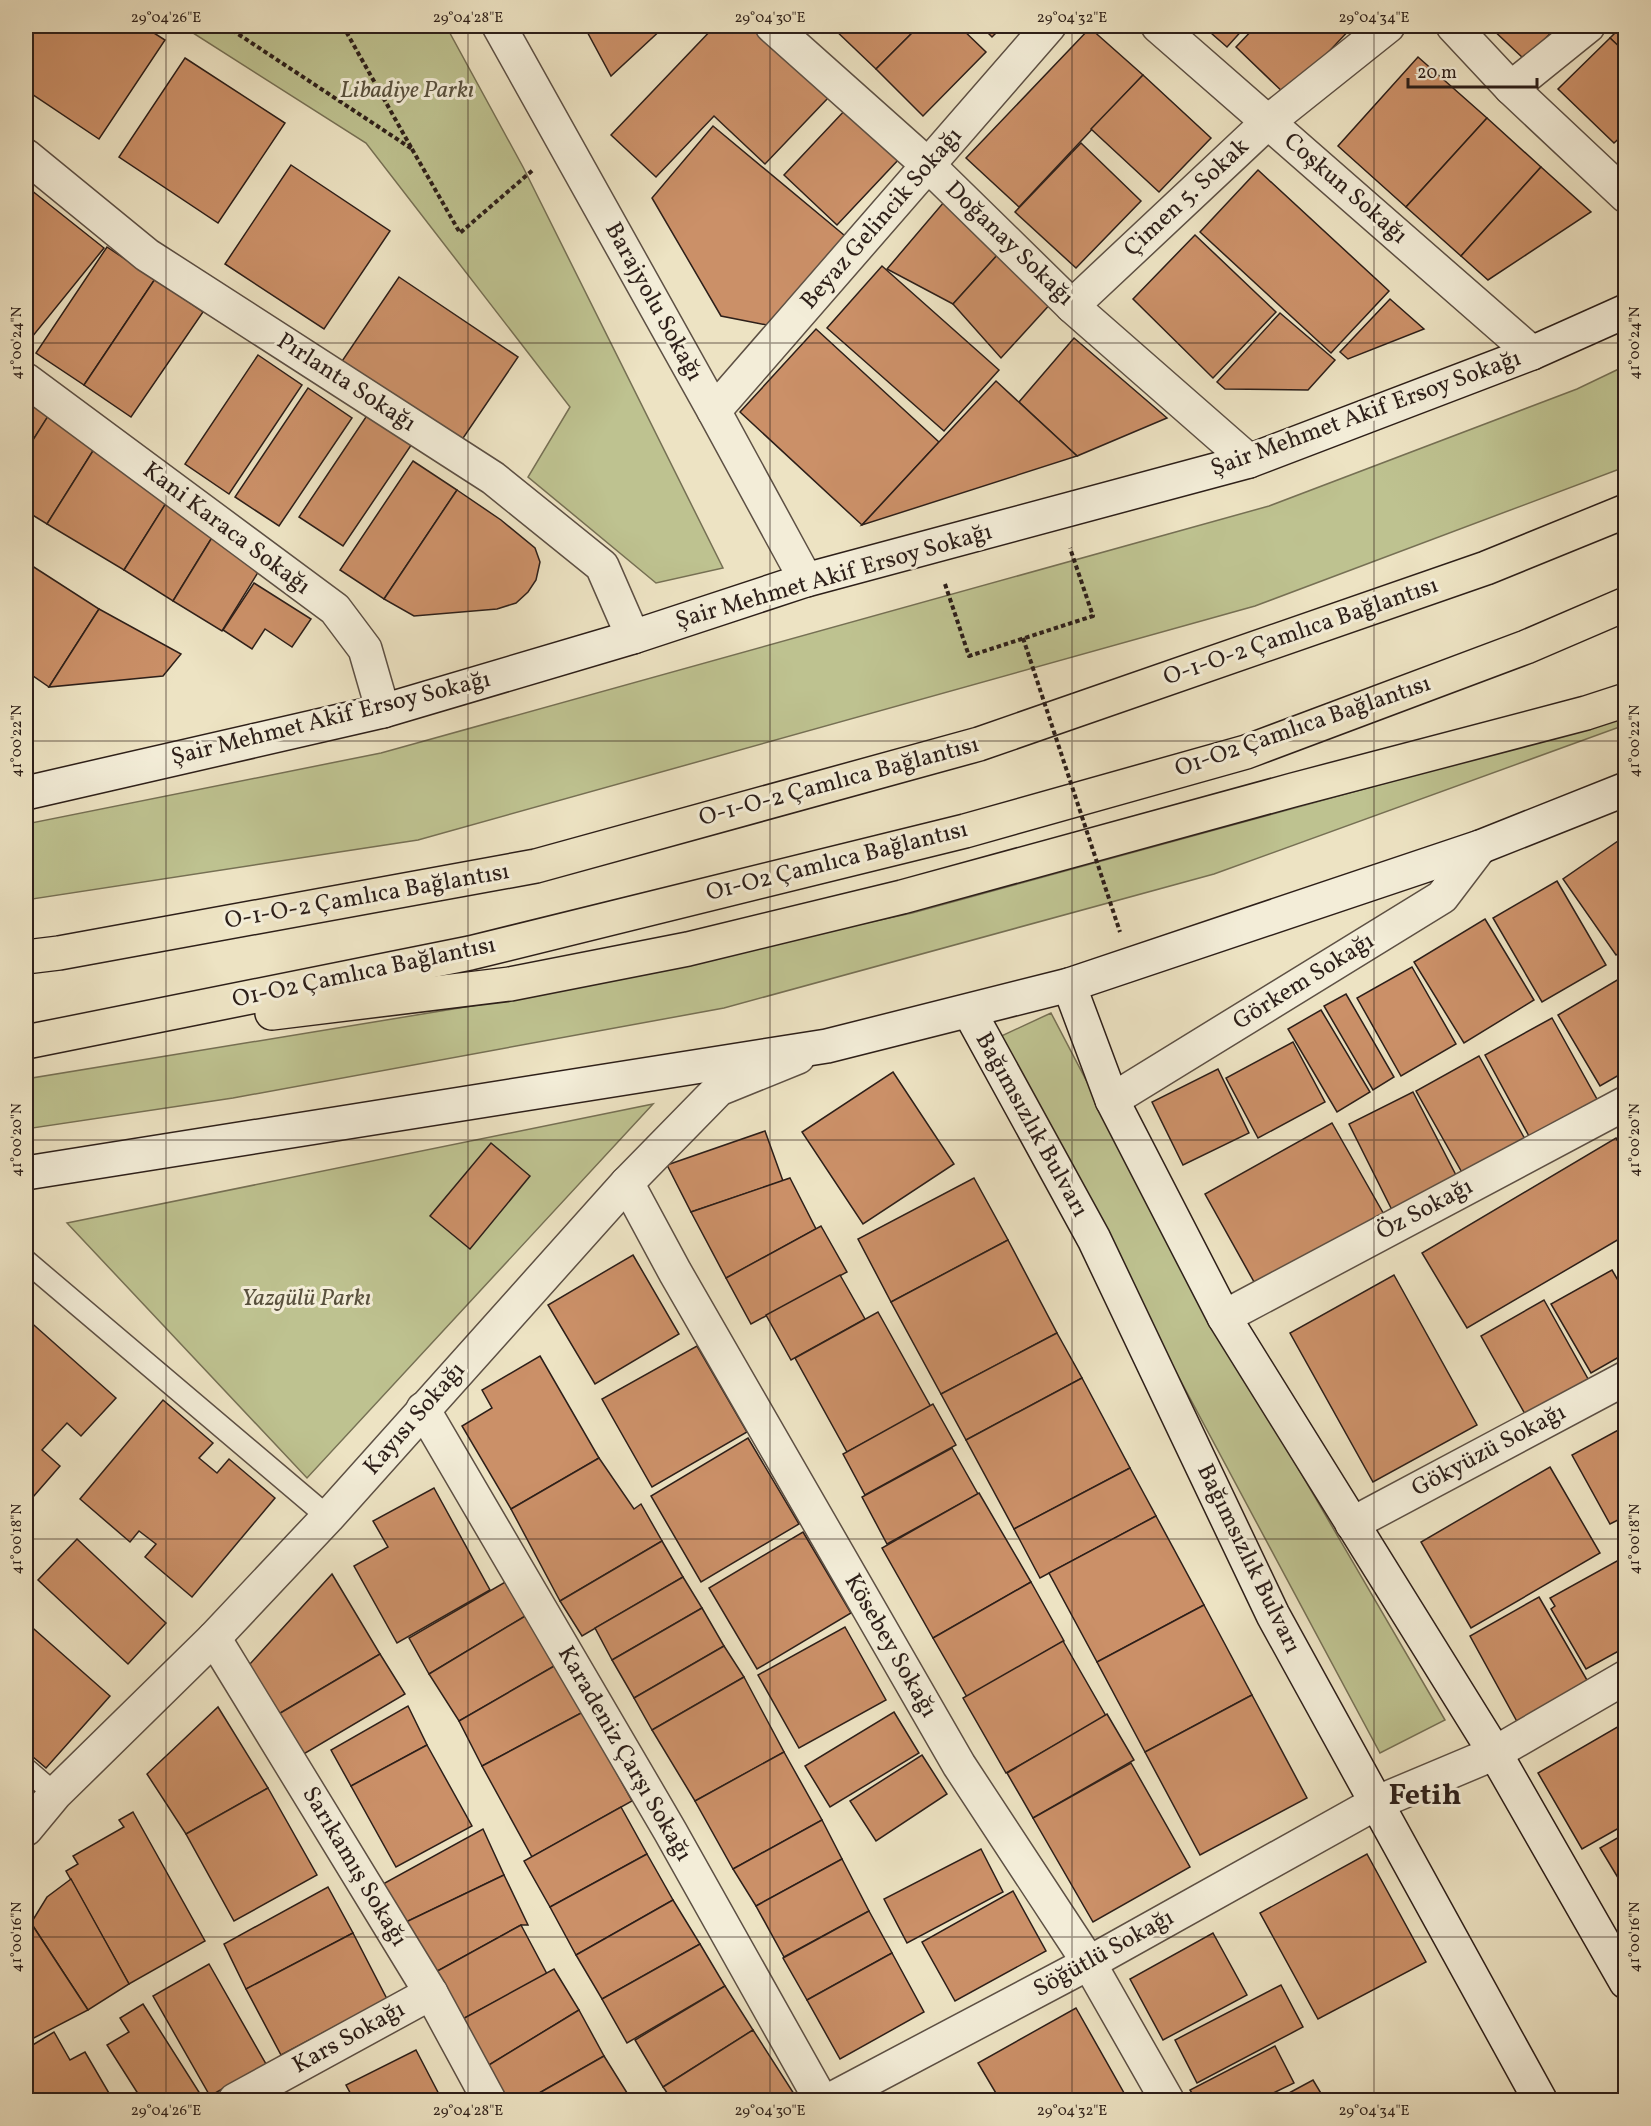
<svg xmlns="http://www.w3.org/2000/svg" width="1651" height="2126" font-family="Vollkorn,serif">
	<rect width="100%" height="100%" fill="#ede3c3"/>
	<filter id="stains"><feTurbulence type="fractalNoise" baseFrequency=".00333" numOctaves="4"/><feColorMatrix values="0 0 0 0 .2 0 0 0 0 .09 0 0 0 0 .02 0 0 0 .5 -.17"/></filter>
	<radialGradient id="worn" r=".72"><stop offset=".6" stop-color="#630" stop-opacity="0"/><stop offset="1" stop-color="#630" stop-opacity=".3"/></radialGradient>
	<g fill="#bec290" stroke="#767054" stroke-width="1.5">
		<path d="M182 26H446L523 167 723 568 656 583 528 477 570 407 366 143Z"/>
		<path d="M1625 366V467L1255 606 418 840 26 900V824L381 753 1269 506 1577 389Z"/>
		<path d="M1625 715V725L1214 874 724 1008 233 1098 26 1129V1079L502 1001 912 913 1575 731Z"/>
		<path d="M1051 1013 1211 1319 1445 1720 1380 1753 997 1038Z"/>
		<path d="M653 1104 307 1478 67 1223Z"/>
	</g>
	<g fill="#cb9068" stroke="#2d1f19" stroke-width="1.5">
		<path d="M32 26H143L165 40 99 139 26 90V35Z"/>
		<path d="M584 26H665L611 76Z"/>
		<path d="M715 26H750L828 98 765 164 714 116 656 177 611 135Z"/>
		<path d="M831 26H919L876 69Z"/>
		<path d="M919 26H959L986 52 923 116 876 69Z"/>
		<path d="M981 26H1003L992 37Z"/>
		<path d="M1203 26H1246L1227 47Z"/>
		<path d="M1256 26H1353L1287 96 1236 47Z"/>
		<path d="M1489 26H1558L1524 59Z"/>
		<path d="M1622 26H1626V53L1610 38Z"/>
		<path d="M1090 28 1143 75 1019 207 966 158Z"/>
		<path d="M1610 38 1626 53V132L1614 143 1558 89Z"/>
		<path d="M1418 57 1487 118 1406 207 1338 146Z"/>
		<path d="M185 58 285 123 218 223 119 157Z"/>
		<path d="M1143 75 1211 138 1159 192 1091 129Z"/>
		<path d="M847 108 900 158 837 225 784 175Z"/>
		<path d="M1487 118 1541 167 1461 256 1406 207Z"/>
		<path d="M713 126 850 240 777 327 721 316 652 198Z"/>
		<path d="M1081 143 1141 201 1076 268 1015 212Z"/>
		<path d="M291 165 390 231 324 329 225 264Z"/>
		<path d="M1541 167 1591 212 1488 280 1461 256Z"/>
		<path d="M1258 170 1389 291 1331 353 1200 232Z"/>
		<path d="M26 186 104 248 28 342 26 340Z"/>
		<path d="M944 202 1000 252 953 304 887 269Z"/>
		<path d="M1195 235 1276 312 1213 378 1133 299Z"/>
		<path d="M107 247 155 279 84 385 36 353Z"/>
		<path d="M1000 252 1053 301 1001 358 953 304Z"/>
		<path d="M882 266 999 370 944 431 827 328Z"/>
		<path d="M399 277 518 357 455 450 336 370Z"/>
		<path d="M155 279 203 312 131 417 84 385Z"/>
		<path d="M1390 299 1424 329 1348 359 1340 352Z"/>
		<path d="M1280 313 1335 360 1308 390 1225 389 1217 382Z"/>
		<path d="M816 329 939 442 862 525 740 412Z"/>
		<path d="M1074 338 1167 418 1077 456 1019 402Z"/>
		<path d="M258 355 302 385 229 494 185 464Z"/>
		<path d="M996 381 1077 456 862 525 939 442Z"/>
		<path d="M308 388 352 418 279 526 235 497Z"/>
		<path d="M26 391 53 409 26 451Z"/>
		<path d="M372 408 416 438 343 546 299 517Z"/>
		<path d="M48 416 96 446 47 524 26 511V451Z"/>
		<path d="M96 446 168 500 124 570 47 524Z"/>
		<path d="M413 461 457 490 384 599 340 570Z"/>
		<path d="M457 490 501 520 535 548 540 562 536 580 528 592 516 603 497 609 414 616 384 599Z"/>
		<path d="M168 500 216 531 173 601 124 570Z"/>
		<path d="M216 531 265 561 222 631 173 601Z"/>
		<path d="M26 562 99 609 49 687 26 671Z"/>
		<path d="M254 583 311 619 292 647 265 629 252 649 223 630Z"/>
		<path d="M99 609 181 654 163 676 49 687Z"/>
		<path d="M1618 841 1626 852V948L1616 955 1563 879Z"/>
		<path d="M1557 881 1606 965 1542 1002 1493 918Z"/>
		<path d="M1485 919 1534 1000 1464 1043 1414 962Z"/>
		<path d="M1412 967 1456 1044 1401 1076 1357 998Z"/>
		<path d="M1624 976 1626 979V1071L1600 1086 1558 1015Z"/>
		<path d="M1346 994 1394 1077 1373 1090 1324 1006Z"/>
		<path d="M1321 1010 1370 1092 1337 1112 1288 1029Z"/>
		<path d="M1552 1018 1598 1101 1530 1138 1485 1055Z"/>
		<path d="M1293 1042 1325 1102 1258 1138 1226 1078Z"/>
		<path d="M1479 1056 1526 1141 1464 1176 1416 1091Z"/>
		<path d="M1218 1069 1249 1133 1183 1165 1152 1102Z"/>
		<path d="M893 1072 954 1164 863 1224 802 1132Z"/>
		<path d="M1413 1092 1459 1181 1394 1214 1349 1124Z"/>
		<path d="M1332 1123 1386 1218 1258 1289 1205 1194Z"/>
		<path d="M765 1131 783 1181 691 1212 667 1165Z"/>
		<path d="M1616 1138 1626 1155V1235L1467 1328 1422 1253Z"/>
		<path d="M491 1143 530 1176 470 1249 430 1216Z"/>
		<path d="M790 1178 816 1229 726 1278 691 1212Z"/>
		<path d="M974 1178 1008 1240 891 1302 858 1239Z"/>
		<path d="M821 1226 847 1272 751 1324 726 1278Z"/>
		<path d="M1008 1240 1057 1333 941 1394 891 1302Z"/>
		<path d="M633 1255 679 1334 595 1384 548 1305Z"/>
		<path d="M1612 1270 1626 1294V1353L1591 1373 1551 1304Z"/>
		<path d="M840 1275 865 1319 791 1360 766 1315Z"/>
		<path d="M1394 1275 1477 1425 1373 1482 1290 1333Z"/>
		<path d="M1544 1300 1592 1386 1529 1421 1481 1336Z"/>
		<path d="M878 1312 931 1407 847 1452 795 1358Z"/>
		<path d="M26 1318 116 1398 81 1436 67 1423 42 1450 60 1466 26 1505Z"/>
		<path d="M1057 1333 1082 1378 966 1440 941 1394Z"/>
		<path d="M697 1346 747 1432 652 1487 602 1399Z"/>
		<path d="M540 1356 599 1458 511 1509 462 1426 492 1408 482 1390Z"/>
		<path d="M1082 1378 1130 1468 1014 1529 966 1440Z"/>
		<path d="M163 1400 213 1443 199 1458 217 1473 229 1459 275 1498 192 1597 145 1557 156 1544 139 1531 130 1542 80 1499Z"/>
		<path d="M933 1404 956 1445 865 1495 843 1454Z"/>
		<path d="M1622 1428 1626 1435V1516L1610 1524 1572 1455Z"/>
		<path d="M748 1438 799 1524 701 1582 651 1496Z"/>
		<path d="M952 1448 978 1494 887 1544 862 1497Z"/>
		<path d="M599 1458 634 1509 641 1504 662 1541 560 1601 511 1509Z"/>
		<path d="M1550 1467 1600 1553 1471 1628 1421 1542Z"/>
		<path d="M1130 1468 1156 1516 1040 1578 1014 1529Z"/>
		<path d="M434 1488 490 1590 397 1643 354 1566 388 1547 373 1521Z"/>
		<path d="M979 1493 1031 1582 933 1638 882 1548Z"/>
		<path d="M1156 1516 1204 1605 1097 1662 1049 1573Z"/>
		<path d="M803 1532 851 1613 757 1669 709 1588Z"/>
		<path d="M77 1539 166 1623 128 1664 38 1580Z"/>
		<path d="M662 1541 683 1577 582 1636 560 1601Z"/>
		<path d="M1626 1556V1647L1586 1669 1551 1609 1555 1606 1550 1598Z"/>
		<path d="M332 1574 380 1654 277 1715 249 1665Z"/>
		<path d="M683 1577 702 1608 612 1660 595 1628Z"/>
		<path d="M507 1581 527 1615 429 1674 409 1638Z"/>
		<path d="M1031 1582 1064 1641 967 1697 933 1638Z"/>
		<path d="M1539 1597 1591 1687 1520 1727 1470 1636Z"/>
		<path d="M1204 1605 1252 1695 1145 1752 1097 1662Z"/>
		<path d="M702 1608 724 1646 634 1698 612 1660Z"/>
		<path d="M527 1615 556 1665 459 1721 429 1674Z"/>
		<path d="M26 1622 110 1696 46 1768 26 1751Z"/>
		<path d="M845 1627 886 1700 799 1748 758 1675Z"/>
		<path d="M1063 1641 1106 1716 1006 1773 963 1698Z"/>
		<path d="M724 1646 744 1677 652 1730 634 1698Z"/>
		<path d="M380 1654 405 1694 302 1755 277 1715Z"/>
		<path d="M556 1665 583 1712 482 1766 459 1721Z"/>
		<path d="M744 1677 784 1752 695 1801 652 1730Z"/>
		<path d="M1252 1695 1307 1798 1200 1855 1145 1752Z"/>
		<path d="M408 1706 427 1745 351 1786 331 1750Z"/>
		<path d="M218 1707 268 1788 186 1834 147 1774Z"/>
		<path d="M583 1712 632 1801 532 1857 482 1766Z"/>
		<path d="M894 1712 919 1753 830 1807 805 1766Z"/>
		<path d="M1107 1714 1134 1760 1033 1818 1007 1773Z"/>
		<path d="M1626 1722V1824L1582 1849 1538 1773Z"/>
		<path d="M427 1745 472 1826 396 1867 351 1786Z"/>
		<path d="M784 1752 822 1820 733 1869 695 1801Z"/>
		<path d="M922 1755 947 1794 876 1841 850 1801Z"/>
		<path d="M1131 1763 1190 1867 1093 1922 1033 1818Z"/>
		<path d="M268 1788 317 1875 234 1921 186 1834Z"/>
		<path d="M621 1807 647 1854 550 1907 524 1861Z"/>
		<path d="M133 1812 205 1941 129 1984 66 1871 78 1864 73 1856 124 1827 119 1820Z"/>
		<path d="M822 1820 842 1859 756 1906 733 1869Z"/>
		<path d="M483 1829 504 1875 406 1922 383 1884Z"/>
		<path d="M1626 1833V1891L1600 1848Z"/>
		<path d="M981 1849 1003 1892 907 1943 884 1899Z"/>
		<path d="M647 1854 673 1900 576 1955 550 1907Z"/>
		<path d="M1367 1854 1426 1962 1318 2019 1260 1913Z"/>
		<path d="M842 1859 869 1911 784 1957 756 1906Z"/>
		<path d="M504 1875 528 1925H521L432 1974 406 1922Z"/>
		<path d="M71 1879 129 1984 88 2010 31 1923 47 1897Z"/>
		<path d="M328 1887 353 1933 246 1989 224 1944Z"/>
		<path d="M1013 1891 1046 1951 955 2001 922 1942Z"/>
		<path d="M673 1900 700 1944 602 1999 576 1955Z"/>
		<path d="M869 1911 892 1953 807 2000 783 1958Z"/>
		<path d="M31 1923 88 2010 26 2042V1928Z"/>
		<path d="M521 1925 547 1974 459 2021 432 1974Z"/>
		<path d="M353 1933 387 1999 281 2055 246 1989Z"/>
		<path d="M1213 1933 1247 1995 1163 2040 1130 1979Z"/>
		<path d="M700 1944 725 1986 627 2043 602 1999Z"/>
		<path d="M892 1953 924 2012 840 2059 807 2000Z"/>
		<path d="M209 1964 266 2064 210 2096 153 1996Z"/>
		<path d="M554 1969 579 2010 484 2068 459 2021Z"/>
		<path d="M1281 1985 1303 2027 1197 2083 1175 2040Z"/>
		<path d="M725 1986 753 2030 663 2087 635 2040Z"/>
		<path d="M143 2004 204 2100H142L107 2045 129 2032 120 2018Z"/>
		<path d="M1076 2008 1128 2100H1000L978 2063Z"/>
		<path d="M579 2010 604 2056 527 2100H497L484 2068Z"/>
		<path d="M753 2030 796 2097 791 2100H672L663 2087Z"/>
		<path d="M54 2032 70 2060 85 2052 113 2100H26V2049Z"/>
		<path d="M1275 2046 1294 2083 1259 2100H1196L1190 2090Z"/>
		<path d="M416 2050 442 2100H354L346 2085Z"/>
		<path d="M604 2056 629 2096 622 2100H527Z"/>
		<path d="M1313 2080 1325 2100H1276Z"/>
	</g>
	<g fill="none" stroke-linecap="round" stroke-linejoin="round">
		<defs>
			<g id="lane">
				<path d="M26 1261 328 1517"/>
				<path d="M26 1769 55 1794"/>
			</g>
			<g id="street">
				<path d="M499 26 714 411 806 580"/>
				<path d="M772 26 929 166 1072 306 1249 461"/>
				<path d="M1158 26 1532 353"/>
				<path d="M1453 26 1511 88 1626 196"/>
				<path d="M1511 88 1588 26"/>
				<path d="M26 156 147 255 493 478 602 566 633 637"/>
				<path d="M1072 306 1269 121 1388 26"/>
				<path d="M26 380 335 609 365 649 383 711"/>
				<path d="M714 411 1049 26"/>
				<path d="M1112 1100 1442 897 1480 847"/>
				<path d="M627 1183 675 1272 959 1765 1089 1963 1167 2100"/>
				<path d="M1224 1317 1626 1103"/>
				<path d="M423 1409 670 1831 821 2100"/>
				<path d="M1352 1524 1626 1378"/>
				<path d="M214 1638 431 1993 489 2100"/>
				<path d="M26 1829 55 1794 214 1638 328 1517 627 1183 719 1089 798 1057"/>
				<path d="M235 2100 431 1993"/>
				<path d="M830 2100 1089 1963 1376 1803 1495 1753 1626 1677"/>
			</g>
			<g id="secondary">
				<path d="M26 793 383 711 633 637 806 580 1249 461 1532 353 1626 311"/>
				<path d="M1069 985 1112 1100 1224 1317 1495 1753 1626 1982"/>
				<path d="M969 1011 1094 1239 1273 1615 1540 2100"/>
				<path d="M26 1173 827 1046 1069 985 1480 847 1626 789"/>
			</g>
			<g id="highway">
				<path d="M26 957 59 953 536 866 979 744 1486 568 1626 511"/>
				<path d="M272 1013 510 984 688 949 902 897 1293 790 1586 713 1626 700"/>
				<path d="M26 1042 470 953 965 831 1246 752 1526 647 1626 604"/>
			</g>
		</defs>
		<use href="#lane" stroke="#5d5044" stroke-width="24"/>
		<use href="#street" stroke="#5d5044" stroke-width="36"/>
		<use href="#secondary" stroke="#2d1f19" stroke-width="36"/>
		<use href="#highway" stroke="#2d1f19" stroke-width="36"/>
		<g stroke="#2d1f19" stroke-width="4" stroke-dasharray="4.5 3" stroke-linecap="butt">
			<path d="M226 26 412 149 343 26"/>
			<path d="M412 149 460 233 534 169"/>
			<path d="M945 584 969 656 1093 616 1070 548"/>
		</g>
		<use href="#lane" stroke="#f3edd8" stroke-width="21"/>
		<use href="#street" stroke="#f3edd8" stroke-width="33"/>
		<use href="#secondary" stroke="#f3edd8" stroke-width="33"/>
		<use href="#highway" stroke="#ede3c3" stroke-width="33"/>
		<path stroke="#2d1f19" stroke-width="4" stroke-dasharray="4.5 3" stroke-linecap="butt" d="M1023 638 1120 932"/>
	</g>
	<path fill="none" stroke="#2d1f19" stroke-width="1.5" stroke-opacity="0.45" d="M166 26V2100M468 26V2100M770 26V2100M1072 26V2100M1374 26V2100M26 343H1626M26 741H1626M26 1140H1626M26 1539H1626M26 1937H1626"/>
	<g text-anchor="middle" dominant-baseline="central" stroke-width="6" stroke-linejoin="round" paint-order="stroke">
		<g font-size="24" font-style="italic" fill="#58503d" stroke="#f3edd8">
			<text x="407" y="91">Libadiye Parkı</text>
			<text x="306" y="1299">Yazgülü Parkı</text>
		</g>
		<g font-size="24" fill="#2d1f19" stroke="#f3edd8">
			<text transform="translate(1345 189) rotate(41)">Coşkun Sokağı</text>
			<text transform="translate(1187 198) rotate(-43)">Çimen 5. Sokak</text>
			<text transform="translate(882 219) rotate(-49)">Beyaz Gelincik Sokağı</text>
			<text transform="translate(1009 244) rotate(44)">Doğanay Sokağı</text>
			<text transform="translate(653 302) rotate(61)">Barajyolu Sokağı</text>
			<text transform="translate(346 383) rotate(33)">Pırlanta Sokağı</text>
			<text transform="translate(1366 414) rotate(-20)">Şair Mehmet Akif Ersoy Sokağı</text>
			<text transform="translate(226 529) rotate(37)">Kani Karaca Sokağı</text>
			<text transform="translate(834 577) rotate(-16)">Şair Mehmet Akif Ersoy Sokağı</text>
			<text transform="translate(1301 632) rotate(-19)">O-1-O-2 Çamlıca Bağlantısı</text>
			<text transform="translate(331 719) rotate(-14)">Şair Mehmet Akif Ersoy Sokağı</text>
			<text transform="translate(1303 727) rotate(-19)">O1-O2 Çamlıca Bağlantısı</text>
			<text transform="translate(839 782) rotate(-15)">O-1-O-2 Çamlıca Bağlantısı</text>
			<text transform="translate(837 862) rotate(-14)">O1-O2 Çamlıca Bağlantısı</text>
			<text transform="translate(367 897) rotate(-10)">O-1-O-2 Çamlıca Bağlantısı</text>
			<text transform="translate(364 973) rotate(-12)">O1-O2 Çamlıca Bağlantısı</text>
			<text transform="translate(1304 982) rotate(-32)">Görkem Sokağı</text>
			<text transform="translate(1031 1125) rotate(61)">Bağımsızlık Bulvarı</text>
			<text transform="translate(1425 1210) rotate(-28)">Öz Sokağı</text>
			<text transform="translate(415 1419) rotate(-49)">Kayısı Sokağı</text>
			<text transform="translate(1489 1451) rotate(-28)">Gökyüzü Sokağı</text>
			<text transform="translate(1248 1559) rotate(64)">Bağımsızlık Bulvarı</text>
			<text transform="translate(890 1646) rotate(60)">Kösebey Sokağı</text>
			<text transform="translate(624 1754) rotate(60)">Karadeniz Çarşı Sokağı</text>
			<text transform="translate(354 1867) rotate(59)">Sarıkamış Sokağı</text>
			<text transform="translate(1104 1954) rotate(-29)">Söğütlü Sokağı</text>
			<text transform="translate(349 2038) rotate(-29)">Kars Sokağı</text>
		</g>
		<g font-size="30" font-weight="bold" fill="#2d1f19" stroke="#f3edd8">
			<text x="1425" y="1796">Fetih</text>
		</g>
	</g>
	<rect width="1651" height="2126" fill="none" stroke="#ede3c3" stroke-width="66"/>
	<path d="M1408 78v9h129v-9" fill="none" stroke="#2d1f19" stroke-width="3"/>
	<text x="1417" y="78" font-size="18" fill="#2d1f19" stroke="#f3edd8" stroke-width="4.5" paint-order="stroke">20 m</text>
	<rect x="33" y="33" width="1585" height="2060" fill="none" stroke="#2d1f19" stroke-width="2"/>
	<g font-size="15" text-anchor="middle" fill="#2d1f19">
		<text x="166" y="22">29°04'26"E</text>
		<text x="468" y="22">29°04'28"E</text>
		<text x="770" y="22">29°04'30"E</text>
		<text x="1072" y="22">29°04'32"E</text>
		<text x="1374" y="22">29°04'34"E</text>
		<text transform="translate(16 343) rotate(-90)" y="5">41°00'24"N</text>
		<text transform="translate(1634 343) rotate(-90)" y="5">41°00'24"N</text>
		<text transform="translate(16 741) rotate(-90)" y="5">41°00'22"N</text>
		<text transform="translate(1634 741) rotate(-90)" y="5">41°00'22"N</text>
		<text transform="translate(16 1140) rotate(-90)" y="5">41°00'20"N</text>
		<text transform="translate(1634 1140) rotate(-90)" y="5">41°00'20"N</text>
		<text transform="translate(16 1539) rotate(-90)" y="5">41°00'18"N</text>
		<text transform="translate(1634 1539) rotate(-90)" y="5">41°00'18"N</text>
		<text transform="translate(16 1937) rotate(-90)" y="5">41°00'16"N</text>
		<text transform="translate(1634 1937) rotate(-90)" y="5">41°00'16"N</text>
		<text x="166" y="2115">29°04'26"E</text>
		<text x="468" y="2115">29°04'28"E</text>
		<text x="770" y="2115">29°04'30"E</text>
		<text x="1072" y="2115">29°04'32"E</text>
		<text x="1374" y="2115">29°04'34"E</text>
	</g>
	<rect width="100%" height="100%" filter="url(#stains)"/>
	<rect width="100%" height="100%" fill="url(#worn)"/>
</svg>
